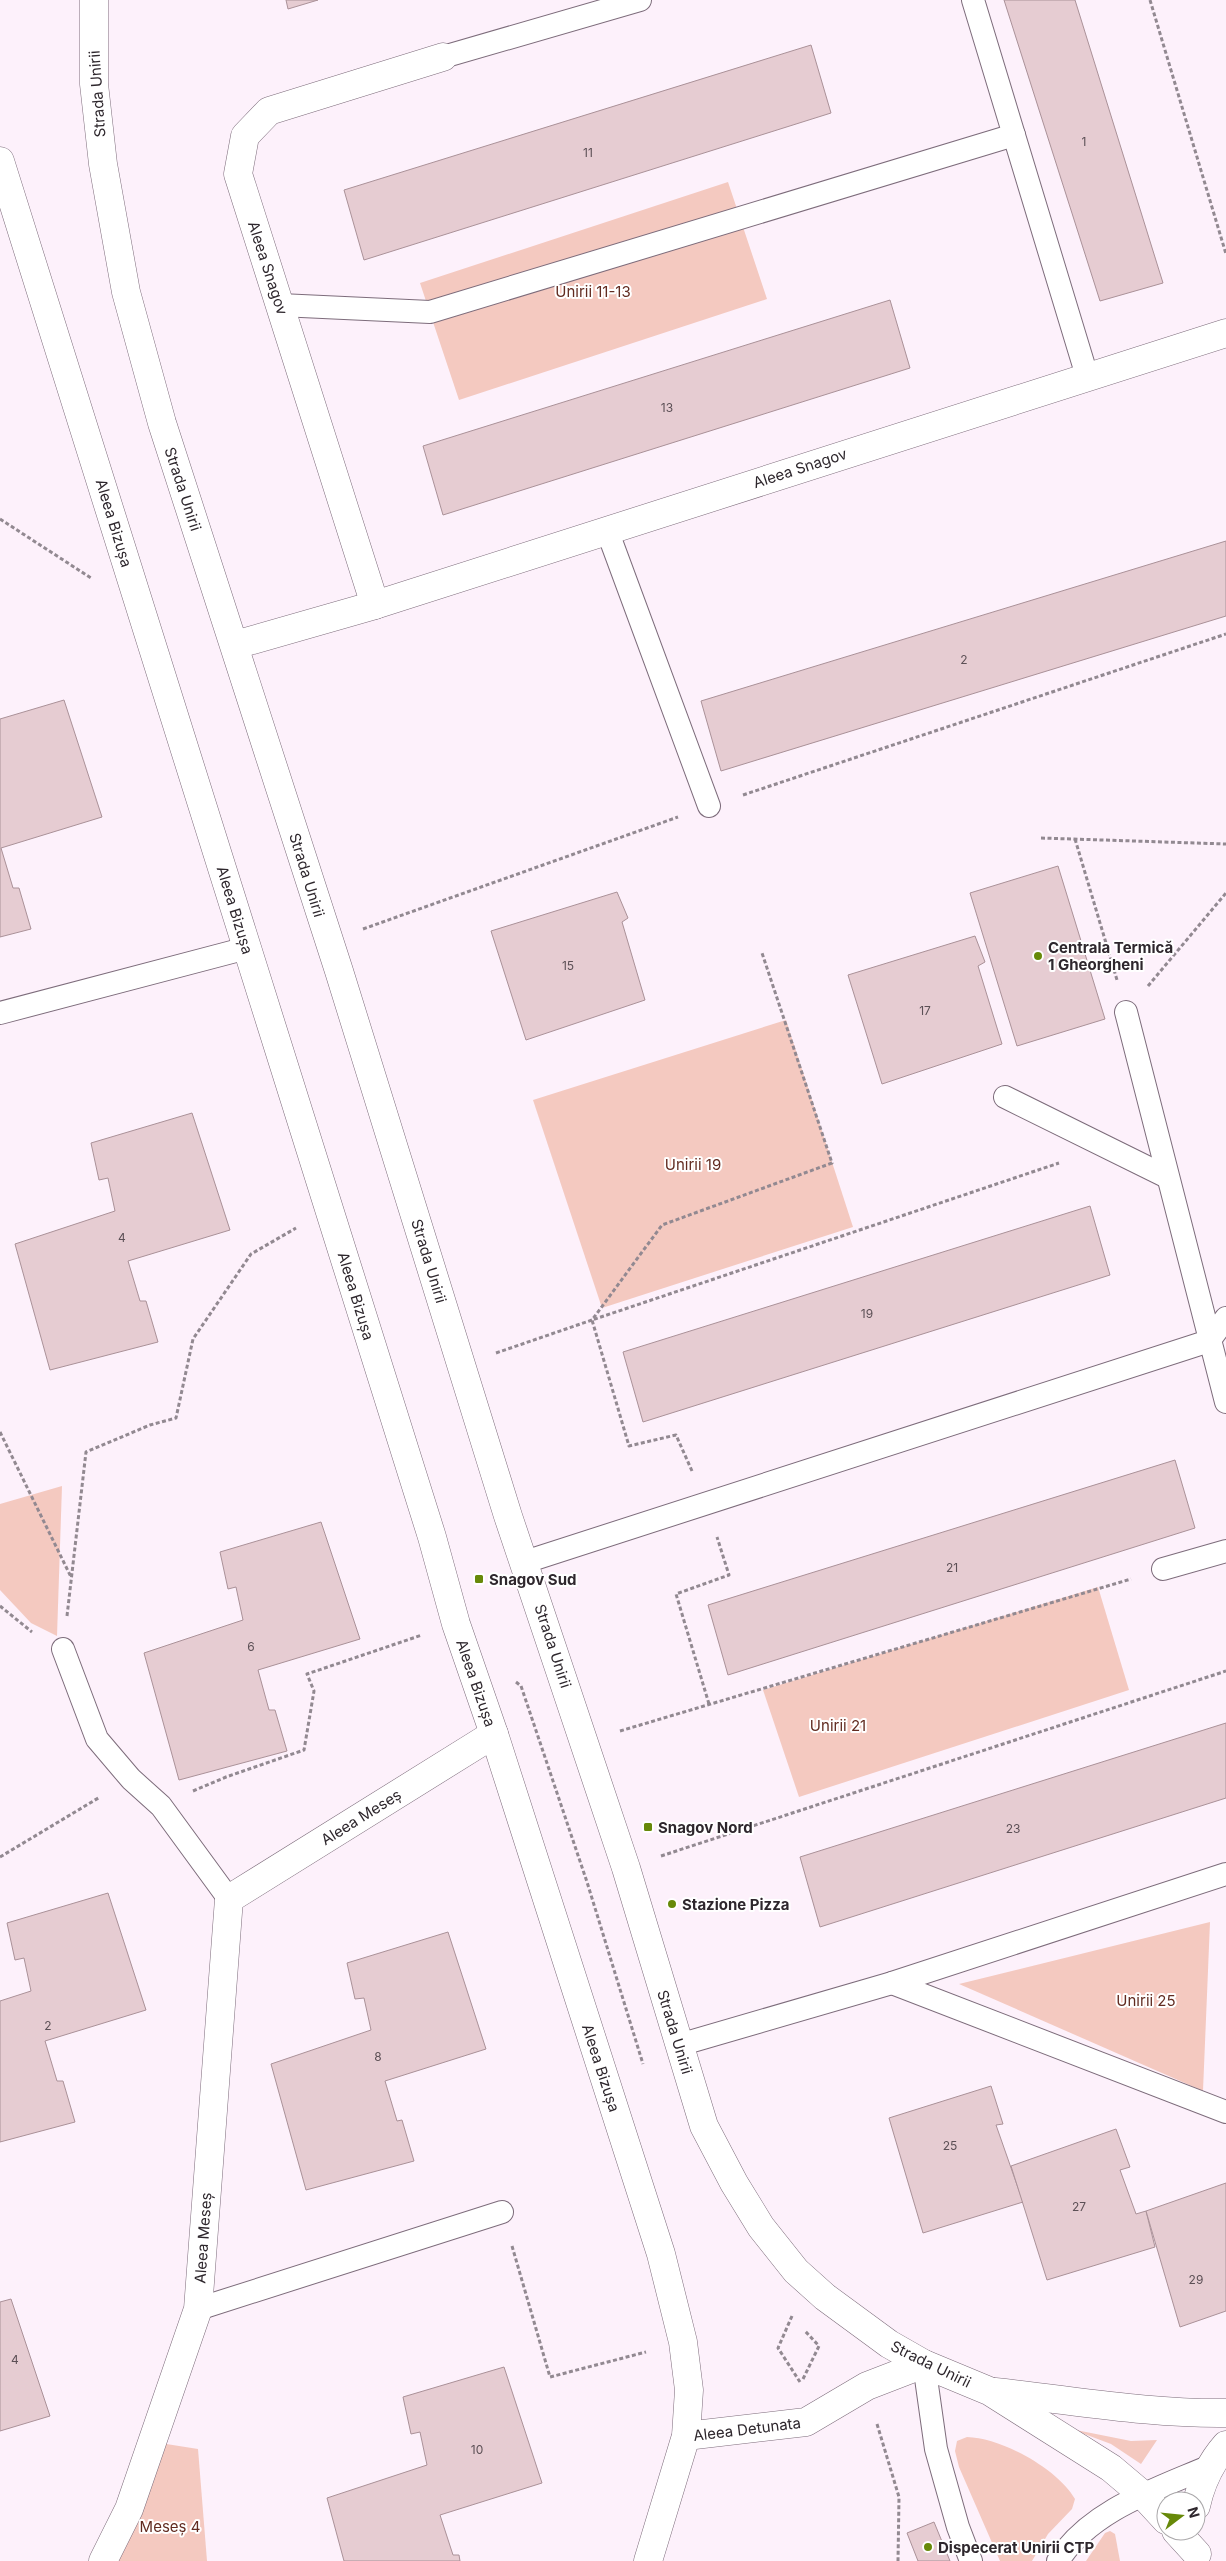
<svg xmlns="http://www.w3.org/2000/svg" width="1226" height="2561" font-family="Inter,sans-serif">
	<rect width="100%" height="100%" fill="#fdf1fb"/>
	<g fill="#f4c9c0">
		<path d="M728 182 767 299 459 400 420 283Z"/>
		<path d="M786 1020 853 1227 602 1308 533 1100Z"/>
		<path d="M62 1486 57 1636 31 1623 0 1590V1504Z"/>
		<path d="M1098 1587 1129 1690 799 1797 763 1690Z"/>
		<path d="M1210 1922 1203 2091 959 1984Z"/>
		<path d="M1071 2429 1131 2441 1157 2440 1141 2464 1111 2444Z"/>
		<path d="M967 2437C1002 2438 1058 2469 1075 2499L1072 2509 1048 2534 1032 2561H1000L959 2467 955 2451 957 2441Z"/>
		<path d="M160 2443 198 2449 207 2561H114Z"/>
		<path d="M1110 2531 1115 2534 1120 2561H1086L1105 2533Z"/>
	</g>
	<g fill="#e6ccd2" stroke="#aa9198">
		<path d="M286 0H318L288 9Z"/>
		<path d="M1004 0H1075L1163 283 1100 301Z"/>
		<path d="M811 45 831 113 364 260 344 190Z"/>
		<path d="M890 300 910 368 443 515 423 446Z"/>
		<path d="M1226 541V616L721 771 701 701Z"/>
		<path d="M64 700 102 817 1 848 13 888H19L31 929 0 937V719Z"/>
		<path d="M1058 866 1105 1019 1017 1046 970 893Z"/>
		<path d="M617 892 628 918 622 922 645 1000 526 1040 491 931Z"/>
		<path d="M975 936 985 962 978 966 1002 1044 882 1084 848 975Z"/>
		<path d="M192 1113 230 1230 128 1261 140 1301H146L158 1342 50 1370 15 1244 115 1211 108 1178 99 1180 91 1143Z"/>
		<path d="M1090 1206 1110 1275 643 1422 623 1352Z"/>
		<path d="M1175 1460 1195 1528 728 1675 708 1605Z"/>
		<path d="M321 1522 360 1639 258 1670 269 1710H275L287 1751 179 1780 144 1653 243 1620 236 1587 228 1589 220 1552Z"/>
		<path d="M1226 1723V1798L820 1927 800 1857Z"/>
		<path d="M108 1893 146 2010 45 2041 57 2081H63L75 2122 0 2142V2001L31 1991 24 1958 15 1960 7 1923Z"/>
		<path d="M448 1932 486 2049 385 2081 397 2121 402 2120 414 2161 306 2190 271 2064 371 2030 364 1998 355 1999 347 1963Z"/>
		<path d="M991 2086 1003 2124 996 2125 1023 2202 923 2233 889 2118Z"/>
		<path d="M1116 2129 1130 2167 1120 2170 1136 2214 1146 2211 1155 2247 1047 2280 1011 2166Z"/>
		<path d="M1226 2183V2311L1180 2327 1146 2211Z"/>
		<path d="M11 2299 50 2416 0 2431V2302Z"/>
		<path d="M504 2367 542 2483 440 2515 453 2555H459L460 2561H344L327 2498 427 2465 420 2432 411 2434 403 2397Z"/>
		<path d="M934 2522 950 2561H918L907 2533Z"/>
	</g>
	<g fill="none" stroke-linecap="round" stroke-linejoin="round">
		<defs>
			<g id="service">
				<path d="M973 0 1087 376"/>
				<path d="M443 57 640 0"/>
				<path d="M280 305 430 312 1014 135"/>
				<path d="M607 530 709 806"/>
				<path d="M1126 1012 1226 1402"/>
				<path d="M0 1013 247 948"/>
				<path d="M1005 1097 1167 1177"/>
				<path d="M525 1562 1209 1341 1226 1318"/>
				<path d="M1163 1569 1226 1551"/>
				<path d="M63 1649 97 1739 131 1779 161 1806 229 1899"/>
				<path d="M892 1983 1226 2112"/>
				<path d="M679 2045 892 1983 1226 1874"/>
				<path d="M198 2309 502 2212"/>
				<path d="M924 2364 936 2449 958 2527 971 2561"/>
				<path d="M1058 2561C1090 2510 1157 2489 1210 2466"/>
			</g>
			<g id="minor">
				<path d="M0 161 432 1537 456 1624 494 1734 661 2254 683 2342 689 2390 686 2436 648 2561"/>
				<path d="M375 605 238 174 245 136 269 111 443 57"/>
				<path d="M235 645 375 605 1226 333"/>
				<path d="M686 2436 806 2422 867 2386 924 2364"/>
				<path d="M103 2561 129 2509 198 2309 229 1899 494 1734"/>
			</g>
			<g id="secondary">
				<path d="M94 0V84L103 164 126 292 162 423 339 971 508 1516 626 1868 704 2126 734 2183 761 2227 796 2271 825 2297 889 2344 924 2364 989 2391 1111 2468 1143 2495 1166 2520"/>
				<path d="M995 2392C1073 2400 1148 2414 1226 2413"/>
				<path d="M1196 2506C1201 2483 1210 2463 1226 2445"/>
				<path d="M1176 2531 1197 2554"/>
			</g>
		</defs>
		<use href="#service" stroke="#7d6c7b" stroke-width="24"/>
		<use href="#minor" stroke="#7d6c7b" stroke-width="29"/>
		<use href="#secondary" stroke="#7d6c7b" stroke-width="29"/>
		<g stroke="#928991" stroke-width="3" stroke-dasharray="4 2.5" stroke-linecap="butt">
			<path d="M1150 0 1226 254"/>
			<path d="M0 519 91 578"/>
			<path d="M743 795 1226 634"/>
			<path d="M1041 838 1226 844"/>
			<path d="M1075 839 1117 980"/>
			<path d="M363 929 678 817"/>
			<path d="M1148 986 1226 893"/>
			<path d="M496 1353 592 1320 662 1225 832 1163 762 953"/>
			<path d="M0 1432 71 1577"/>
			<path d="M692 1471 676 1435 629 1446 592 1320 1059 1163"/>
			<path d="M0 1606 32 1632"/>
			<path d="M67 1616 86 1452 150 1425 176 1418 193 1339 251 1254 296 1228"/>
			<path d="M516 1682 521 1686 587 1882 643 2064"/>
			<path d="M709 1704 676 1594 729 1575 717 1537"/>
			<path d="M620 1731 1131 1579"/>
			<path d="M193 1791 226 1777 304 1750 314 1691 307 1674 422 1635"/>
			<path d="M661 1856 1226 1671"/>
			<path d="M0 1857 100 1797"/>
			<path d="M512 2246 550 2377 646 2352"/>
			<path d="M792 2316 778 2348 800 2382"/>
			<path d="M803 2379 819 2346 805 2331"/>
			<path d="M877 2424 899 2497 898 2561"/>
		</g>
		<use href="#service" stroke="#fff" stroke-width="22"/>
		<use href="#minor" stroke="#fff" stroke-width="28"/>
		<use href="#secondary" stroke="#fff" stroke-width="28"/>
	</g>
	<g fill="#678909" stroke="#fff" stroke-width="2">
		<circle cx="1038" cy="956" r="5"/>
		<rect x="474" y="1574" width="10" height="10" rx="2.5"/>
		<rect x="643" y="1822" width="10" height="10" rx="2.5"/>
		<circle cx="672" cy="1904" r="5"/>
		<circle cx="928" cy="2547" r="5"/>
	</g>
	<g text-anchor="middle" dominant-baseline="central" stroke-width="4" stroke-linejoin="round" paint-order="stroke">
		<g font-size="12" fill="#5c5056">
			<text x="1084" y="141">1</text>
			<text x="588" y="152">11</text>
			<text x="667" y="407">13</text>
			<text x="964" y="659">2</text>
			<text x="568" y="965">15</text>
			<text x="925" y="1010">17</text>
			<text x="122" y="1237">4</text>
			<text x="867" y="1313">19</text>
			<text x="952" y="1567">21</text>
			<text x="251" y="1646">6</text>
			<text x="1013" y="1828">23</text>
			<text x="48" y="2025">2</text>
			<text x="378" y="2056">8</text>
			<text x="950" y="2145">25</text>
			<text x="1079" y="2206">27</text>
			<text x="1196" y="2279">29</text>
			<text x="15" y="2359">4</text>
			<text x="477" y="2449">10</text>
		</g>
		<g font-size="15" fill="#2e272d" stroke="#fff">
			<text transform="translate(97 94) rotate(-94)">Strada Unirii</text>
			<text transform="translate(268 268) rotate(72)">Aleea Snagov</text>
			<text transform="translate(800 468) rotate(-18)">Aleea Snagov</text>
			<text transform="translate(183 489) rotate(72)">Strada Unirii</text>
			<text transform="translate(114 523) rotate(73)">Aleea Bizușa</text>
			<text transform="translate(307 875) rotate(73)">Strada Unirii</text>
			<text transform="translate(235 910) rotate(73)">Aleea Bizușa</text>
			<text transform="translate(429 1261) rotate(73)">Strada Unirii</text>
			<text transform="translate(356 1296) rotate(73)">Aleea Bizușa</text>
			<text transform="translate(553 1646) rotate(72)">Strada Unirii</text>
			<text transform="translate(476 1683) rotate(71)">Aleea Bizușa</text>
			<text transform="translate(361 1817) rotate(-32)">Aleea Meseș</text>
			<text transform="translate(675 2032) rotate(73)">Strada Unirii</text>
			<text transform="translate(601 2068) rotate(72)">Aleea Bizușa</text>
			<text transform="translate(203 2238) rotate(-86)">Aleea Meseș</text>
			<text transform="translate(931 2364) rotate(26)">Strada Unirii</text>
			<text transform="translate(747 2429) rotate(-7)">Aleea Detunata</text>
		</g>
		<g font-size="15" fill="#622b20" stroke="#fff">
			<text x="593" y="291">Unirii 11-13</text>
			<text x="693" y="1164">Unirii 19</text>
			<text x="838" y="1725">Unirii 21</text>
			<text x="1146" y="2000">Unirii 25</text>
			<text x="170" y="2526">Meseș 4</text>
		</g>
		<g font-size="15" font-weight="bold" fill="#2e272d" stroke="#fff" text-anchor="start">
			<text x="1048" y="947">Centrala Termică<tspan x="1048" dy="17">1 Gheorgheni</tspan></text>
			<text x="489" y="1579">Snagov Sud</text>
			<text x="658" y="1827">Snagov Nord</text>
			<text x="682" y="1904">Stazione Pizza</text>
			<text x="938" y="2547">Dispecerat Unirii CTP</text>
		</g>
	</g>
	<g transform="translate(1181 2516) rotate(74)"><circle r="24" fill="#ffffff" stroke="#aba9ab"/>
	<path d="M0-4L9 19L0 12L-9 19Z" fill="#678909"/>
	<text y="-8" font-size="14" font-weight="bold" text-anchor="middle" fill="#2e272d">N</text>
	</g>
</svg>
